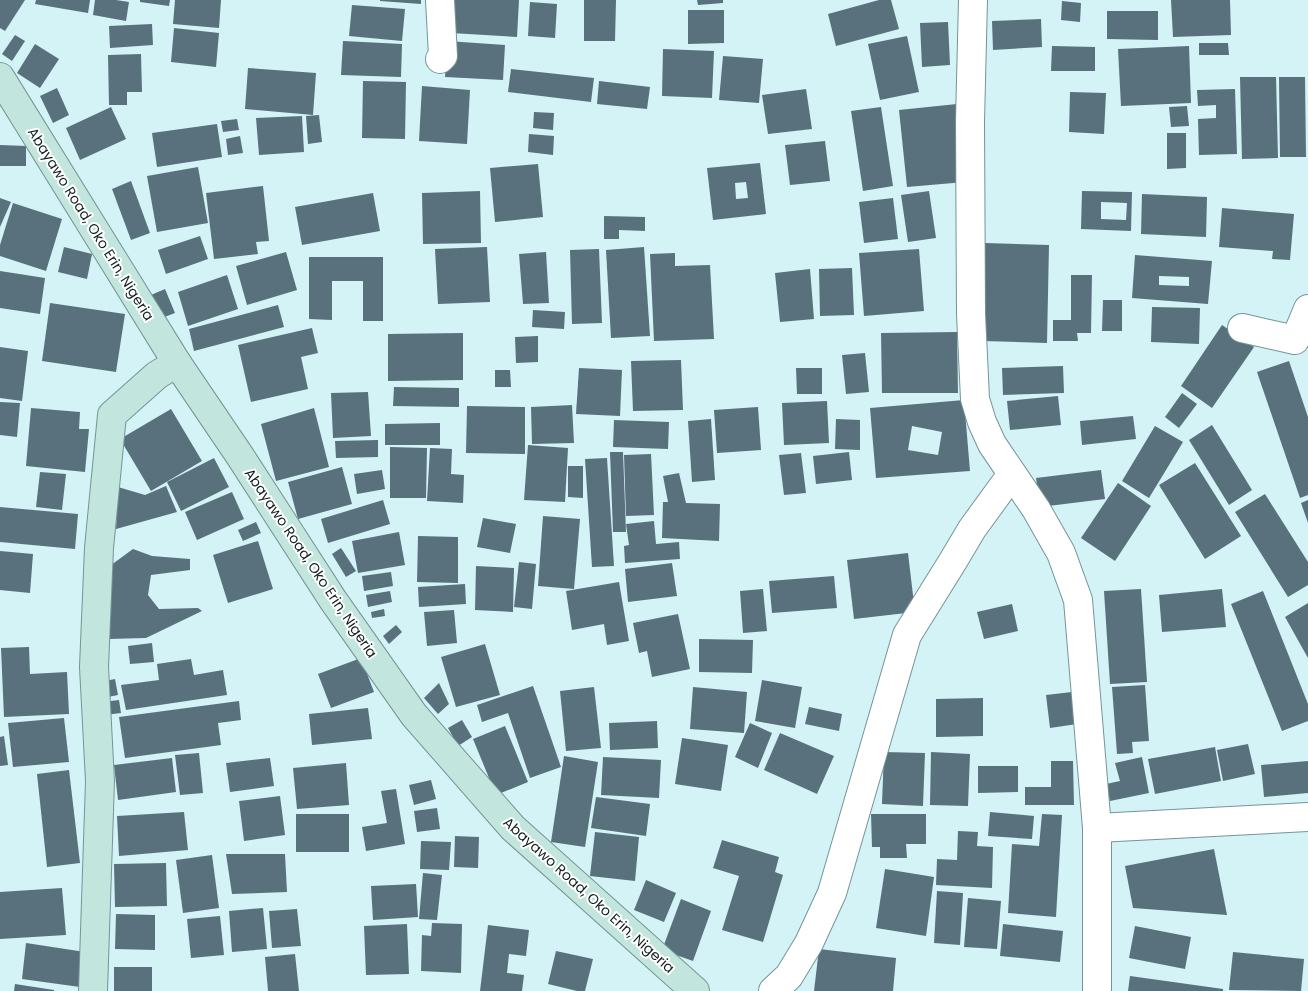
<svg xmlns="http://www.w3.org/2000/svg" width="1308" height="991" font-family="Poppins,sans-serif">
	<rect width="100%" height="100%" fill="#d3f3f6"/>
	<g fill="#59717d" fill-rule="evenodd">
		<path d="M0 0H25L5 31 0 28Z"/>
		<path d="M36 0H90L88 13 35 4Z"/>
		<path d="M95 0H116L129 2 126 21 93 15Z"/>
		<path d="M140 0H170L169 6 140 2Z"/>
		<path d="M175 0H221L219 28 173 24Z"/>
		<path d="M380 0H421V4L380 1Z"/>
		<path d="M453 0H519L517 37 451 33Z"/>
		<path d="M584 0H616L615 41H584Z"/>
		<path d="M697 0H723V3L698 5Z"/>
		<path d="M879 0H891L899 29 836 46 828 14Z"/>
		<path d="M1171 0H1230L1231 35 1173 37Z"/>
		<path d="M1062 1 1081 3 1080 22 1061 20Z"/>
		<path d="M530 2 557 4 555 38 528 36Z"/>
		<path d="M352 5 405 9 402 41 349 36Z"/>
		<path d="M688 10H724V43L688 44Z"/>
		<path d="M1107 11H1158V40L1107 39Z"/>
		<path d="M1041 19 1042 47 993 50 992 21Z"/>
		<path d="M948 22 950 65 922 67 920 23Z"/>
		<path d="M152 24 153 45 110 48 109 26Z"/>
		<path d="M174 28 219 33 216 67 171 62Z"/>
		<path d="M15 35 25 41 12 61 2 54Z"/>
		<path d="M907 36 919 92 880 100 868 44Z"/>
		<path d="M343 41 402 44 401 77 341 75Z"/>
		<path d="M447 41 505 45 503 80 445 77Z"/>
		<path d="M1199 43H1228L1229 55H1199Z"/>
		<path d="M35 44 59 59 40 88 17 73Z"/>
		<path d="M1052 46 1095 47V71H1051Z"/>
		<path d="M1189 46 1191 103 1121 106 1118 49Z"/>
		<path d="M663 49 714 51 712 98 662 96Z"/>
		<path d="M141 54 142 92H127V105H109L108 55Z"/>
		<path d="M723 56 763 59 759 103 719 100Z"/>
		<path d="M248 68 316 73 313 115 245 109Z"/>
		<path d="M511 69 594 78 591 102 508 92Z"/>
		<path d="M1240 77H1276L1278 158 1242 159Z"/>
		<path d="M1279 77H1305L1306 157H1280Z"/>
		<path d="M363 81 406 82 405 139 362 138Z"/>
		<path d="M599 81 650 87 647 109 597 104Z"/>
		<path d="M422 86 470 90 467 144 419 141Z"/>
		<path d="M57 88 69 115 53 123 40 96Z"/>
		<path d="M806 89 812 129 768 134 762 95Z"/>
		<path d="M1235 89 1237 154 1199 155 1198 119 1216 118V105L1198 106 1197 90Z"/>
		<path d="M1070 92 1106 93 1104 134 1069 132Z"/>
		<path d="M957 104 965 182 907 187 899 110Z"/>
		<path d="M1187 106 1189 126 1171 127 1169 107Z"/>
		<path d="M111 107 126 139 80 160 66 128Z"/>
		<path d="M881 107 893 186 863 191 851 111Z"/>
		<path d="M534 112 554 113 553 130 533 128Z"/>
		<path d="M319 115 322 142 308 144 306 116Z"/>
		<path d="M302 116 304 152 259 155 256 118Z"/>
		<path d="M237 119 239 130 223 132 221 121Z"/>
		<path d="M217 124 222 157 157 167 152 133Z"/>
		<path d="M1167 133H1186V168L1167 169Z"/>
		<path d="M529 134 554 136 553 155 528 152Z"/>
		<path d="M240 136 243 153 228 155 226 139Z"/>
		<path d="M825 141 830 181 790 185 785 145Z"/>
		<path d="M0 145 26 146V166H0Z"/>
		<path d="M760 163 766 214 713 220 707 168ZM746 182 748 198 736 199 735 183Z"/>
		<path d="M538 164 543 217 495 222 490 168Z"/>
		<path d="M198 167 208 223 157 232 147 176Z"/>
		<path d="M131 181 150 233 131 240 112 189Z"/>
		<path d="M263 186 269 241 256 242 258 254 214 259 206 193Z"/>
		<path d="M480 191 481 243 423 244 422 193Z"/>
		<path d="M929 191 936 238 908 242 901 195Z"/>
		<path d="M1082 191 1132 192 1131 231 1081 229ZM1101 202 1127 203 1126 220 1101 219Z"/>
		<path d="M373 193 380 231 302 245 295 207Z"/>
		<path d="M1142 194 1207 197 1206 237 1141 234Z"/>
		<path d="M0 198 11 202 0 227Z"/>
		<path d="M893 198 898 239 864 243 859 202Z"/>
		<path d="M13 203 62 219 46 271 0 256V245Z"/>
		<path d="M1222 208 1294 214 1290 260 1272 259 1273 251 1219 247Z"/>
		<path d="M604 216 645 217V231L619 230V239H604Z"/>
		<path d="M200 236 208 259 166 274 158 250Z"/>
		<path d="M985 243 1049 245 1047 343 983 341Z"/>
		<path d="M64 247 92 254 87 279 58 272Z"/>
		<path d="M487 247 490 302 438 304 435 249Z"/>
		<path d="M644 247 650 336 611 338 606 250Z"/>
		<path d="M599 249 602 323 572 324 570 250Z"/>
		<path d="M919 249 924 311 864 316 859 253Z"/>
		<path d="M286 252 297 290 247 305 236 266Z"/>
		<path d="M546 252 549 303 523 304 519 254Z"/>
		<path d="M675 253V266L710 265 714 339 654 341 650 254Z"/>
		<path d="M1135 255 1212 261 1208 304 1132 298ZM1159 276 1189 277V286L1159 285Z"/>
		<path d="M309 257H383V321H363V281H332V320L309 319Z"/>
		<path d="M852 268 854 315 820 316 819 269Z"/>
		<path d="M810 269 814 319 780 322 775 273Z"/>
		<path d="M0 271 45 278 40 314 0 308Z"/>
		<path d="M227 275 238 309 188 326 178 292Z"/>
		<path d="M1071 275H1092L1091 333H1077L1078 341H1053V320H1071Z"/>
		<path d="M165 289 175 313 154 321 144 298Z"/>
		<path d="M1103 300H1122V331H1102Z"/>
		<path d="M50 303 125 314 116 372 42 361Z"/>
		<path d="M278 305 284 327 194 351 189 329Z"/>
		<path d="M1152 307 1200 308 1199 344 1151 342Z"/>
		<path d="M533 310 565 312 564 329 532 327Z"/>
		<path d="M1222 325 1254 347 1212 408 1181 386Z"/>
		<path d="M312 328 318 353 301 357 308 389 251 402 238 345Z"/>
		<path d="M957 332 958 393H882L881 333Z"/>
		<path d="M463 333V380L388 381V334Z"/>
		<path d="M538 336V362L516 363 515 337Z"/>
		<path d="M0 347 28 351 22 401 0 398Z"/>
		<path d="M865 353 869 392 846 394 842 355Z"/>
		<path d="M681 360 683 410 633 411 631 361Z"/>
		<path d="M1289 361 1308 417V495L1300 498 1257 372Z"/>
		<path d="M1063 366 1064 393 1003 395 1002 368Z"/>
		<path d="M579 368 622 370 620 416 576 414Z"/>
		<path d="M796 368H822V394H797Z"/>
		<path d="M495 370H510L511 387H495Z"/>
		<path d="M394 387 459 388V407L393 406Z"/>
		<path d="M368 392 371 436 333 438 331 393Z"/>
		<path d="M1182 393 1197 404 1179 428 1165 417Z"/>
		<path d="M1058 396 1061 425 1010 430 1007 401Z"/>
		<path d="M964 400 970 471 876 478 870 408ZM912 426 942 432 938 455 908 450Z"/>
		<path d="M827 401 829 443 784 445 782 403Z"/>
		<path d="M0 402 20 403 17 437 0 435Z"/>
		<path d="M572 405 574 443 532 444 531 407Z"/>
		<path d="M467 406 525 407V454L466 453Z"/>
		<path d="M758 407 761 450 717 453 714 410Z"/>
		<path d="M31 408 80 412 79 429H89L85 472 26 466Z"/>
		<path d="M314 408 329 467 276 481 261 424Z"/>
		<path d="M171 409 202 461 151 491 120 439Z"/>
		<path d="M1133 416 1136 439 1082 445 1080 421Z"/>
		<path d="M711 419 715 480 692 482 688 421Z"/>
		<path d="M836 419 860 420V450L835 449Z"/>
		<path d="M614 420 669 422 668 449 613 447Z"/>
		<path d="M440 423V445H385V424Z"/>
		<path d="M1212 425 1252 490 1229 505 1189 440Z"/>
		<path d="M1155 426 1183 442 1149 498 1122 481Z"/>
		<path d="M378 440V457L336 458 335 441Z"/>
		<path d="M528 445 568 448 565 502 524 500Z"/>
		<path d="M390 447 427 448 426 498H390Z"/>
		<path d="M430 448 452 449 451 474 464 475 463 503 427 501Z"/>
		<path d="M610 452H623L626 532H613Z"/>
		<path d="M849 452 852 480 816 484 813 456Z"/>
		<path d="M801 453 806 493 784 495 779 455Z"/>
		<path d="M651 454 654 515 626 516 624 455Z"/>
		<path d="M214 458 229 487 181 511 167 482Z"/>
		<path d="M607 458 614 566 592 567 585 459Z"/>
		<path d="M1195 463 1241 536 1205 559 1159 485Z"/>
		<path d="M568 466H583V498L568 497Z"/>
		<path d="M342 467 352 504 298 519 288 482Z"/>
		<path d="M382 470 385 489 357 494 354 474Z"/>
		<path d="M1101 470 1105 499 1040 507 1036 478Z"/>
		<path d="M40 472 66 474 62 510 36 507Z"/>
		<path d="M679 473 686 503 720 504 719 541 662 538 663 502H668L663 476Z"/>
		<path d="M1118 483 1151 506 1115 561 1081 538Z"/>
		<path d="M166 486 177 512 116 529 118 487 145 495Z"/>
		<path d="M232 492 244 519 197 540 185 512Z"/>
		<path d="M1265 494 1308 562V585L1288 597 1235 512Z"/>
		<path d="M383 500 390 524 328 543 321 519Z"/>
		<path d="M1308 500V523L1301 503Z"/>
		<path d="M0 507 78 514 75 549 0 542Z"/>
		<path d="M543 516 580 519 574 589 538 586Z"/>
		<path d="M483 518 516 524 510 553 477 547Z"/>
		<path d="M654 521 656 544 679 542 680 559 625 563 624 546 629 545 626 524Z"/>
		<path d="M256 522 261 533 243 541 238 530Z"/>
		<path d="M399 532 405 565 358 573 352 541Z"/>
		<path d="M418 536 458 537V583L417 582Z"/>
		<path d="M258 541 273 589 228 603 213 555Z"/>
		<path d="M341 548 356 571 346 577 332 554Z"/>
		<path d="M133 549 152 556 190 559V570L151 575 148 595 159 609 198 608 202 611 146 638 109 639 107 568Z"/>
		<path d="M0 551 33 554 30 593 0 590Z"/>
		<path d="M908 553 915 612 854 619 847 560Z"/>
		<path d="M519 562 536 564 532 609 514 607Z"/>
		<path d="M672 563 677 596 628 602 625 569Z"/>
		<path d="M476 566 514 568 513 612 475 610Z"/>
		<path d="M391 572 393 586 364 591 362 576Z"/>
		<path d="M834 576 837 608 772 613 769 581Z"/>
		<path d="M619 582 629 641 607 645 604 624 572 630 566 591Z"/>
		<path d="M465 584 466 604 419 607 418 587Z"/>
		<path d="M763 589 767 631 743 633 740 591Z"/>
		<path d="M1141 589 1147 682 1110 684 1104 591Z"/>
		<path d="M1222 589 1226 627 1162 632 1159 595Z"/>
		<path d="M390 591 392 602 368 607 366 595Z"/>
		<path d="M1263 591 1308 704V721L1282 731 1231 604Z"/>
		<path d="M1308 603V658L1285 617Z"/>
		<path d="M1012 604 1018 631 984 639 977 612Z"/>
		<path d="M384 609 385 616 372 618 371 612Z"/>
		<path d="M454 610 457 643 427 646 424 612Z"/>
		<path d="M678 614 690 669 652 677 647 651 639 653 633 623Z"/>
		<path d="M396 625 402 632 389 644 383 636Z"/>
		<path d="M699 639 753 640 752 673 699 672Z"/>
		<path d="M152 643 154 662 130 664 128 646Z"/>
		<path d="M485 644 500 695 456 707 441 657Z"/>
		<path d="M29 647 30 674 67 672 69 714 4 717 1 648Z"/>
		<path d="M361 658 374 692 331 708 318 674Z"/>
		<path d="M191 659 194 675 223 670 227 695 126 710 121 685 159 680 157 664Z"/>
		<path d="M115 679 118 695 103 698 100 682Z"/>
		<path d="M762 680 802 687 795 728 755 721Z"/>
		<path d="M439 683 449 704 438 714 424 698Z"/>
		<path d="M1145 685 1149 741 1132 742 1133 753 1117 754 1112 687Z"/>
		<path d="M533 686 561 767 530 778 508 713 482 722 477 705Z"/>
		<path d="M594 687 601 748 566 751 560 691Z"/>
		<path d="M693 687 747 692 744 733 690 729Z"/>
		<path d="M1072 692 1077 724 1050 728 1046 695Z"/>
		<path d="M983 698V736L936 737V699Z"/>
		<path d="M119 700 121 713 105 715 103 702Z"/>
		<path d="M239 701 241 720 218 723 221 745 125 758 119 717Z"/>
		<path d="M809 707 842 714 839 731 805 724Z"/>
		<path d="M368 708 372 739 312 745 309 714Z"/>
		<path d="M64 718 69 762 13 767 8 723Z"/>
		<path d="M462 720 472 737 458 746 448 728Z"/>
		<path d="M657 721 658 748 610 750 609 723Z"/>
		<path d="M750 723 772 733 758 768 735 757Z"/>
		<path d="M505 726 528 782 496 795 473 739Z"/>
		<path d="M780 733 834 756 817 794 764 770Z"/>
		<path d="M4 736 8 765 0 766V737Z"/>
		<path d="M682 738 728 745 721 791 675 784Z"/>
		<path d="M1248 744 1255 774 1223 781 1217 750Z"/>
		<path d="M1215 747 1221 781 1155 794 1148 759Z"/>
		<path d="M884 752 925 753 923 806 882 804Z"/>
		<path d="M931 752 970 754 968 806 930 805Z"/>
		<path d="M199 753 203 793 180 795 175 755Z"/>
		<path d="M564 756 598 762 585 847 551 842Z"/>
		<path d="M603 757 661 760 659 798 601 795Z"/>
		<path d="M1142 757 1149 793 1110 801 1106 784 1120 781 1115 763Z"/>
		<path d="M172 758 176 792 118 800 114 765Z"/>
		<path d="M270 758 274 786 230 792 226 763Z"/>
		<path d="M1051 761H1073L1074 805H1025V787H1051Z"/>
		<path d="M1308 761V793L1264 797 1261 765Z"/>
		<path d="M346 763 349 805 297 809 293 768Z"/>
		<path d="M978 766H1018V792L978 793Z"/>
		<path d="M69 770 80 863 47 867 37 774Z"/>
		<path d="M431 780 436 799 414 805 409 785Z"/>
		<path d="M396 789 405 844 366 851 362 827 387 823 381 791Z"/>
		<path d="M280 796 285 835 244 841 239 801Z"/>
		<path d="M596 797 650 804 646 836 591 828Z"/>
		<path d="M437 808 440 829 417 832 414 811Z"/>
		<path d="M184 812 188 850 119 856 117 816Z"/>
		<path d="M990 812 1034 816 1032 839 988 836Z"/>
		<rect x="296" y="814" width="53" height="38"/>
		<path d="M871 814H926V844H906L907 858H880V847H872Z"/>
		<path d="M1042 814 1062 815 1056 917 1008 913 1012 844 1039 846Z"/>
		<path d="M958 831 978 832 977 846 993 847 992 888 936 885 937 859 957 860Z"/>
		<path d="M595 832 639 837 635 881 590 876Z"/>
		<path d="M455 836 479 837 478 868 454 867Z"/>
		<path d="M722 840 779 857 775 872 783 875 763 942 722 930 739 876 713 868Z"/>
		<path d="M421 841 451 842 449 870 420 869Z"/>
		<path d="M1214 849 1227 915 1133 908 1125 866Z"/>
		<path d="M226 854H285L287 892 232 894Z"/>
		<path d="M212 855 219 908 183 913 176 860Z"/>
		<path d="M166 863 167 906 115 907 114 864Z"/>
		<path d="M885 869 934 877 926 936 876 928Z"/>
		<path d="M423 873 442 875 437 920 419 919Z"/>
		<path d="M646 880 676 893 664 922 634 910Z"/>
		<path d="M416 884 418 917 373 920 371 886Z"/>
		<path d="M62 888 66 935 0 939V892Z"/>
		<path d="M937 891 963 893 960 945 934 943Z"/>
		<path d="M968 898 1001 901 997 949 964 947Z"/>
		<path d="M681 899 711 911 693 961 662 950Z"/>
		<path d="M263 908 267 949 232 952 229 911Z"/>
		<path d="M297 909 301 946 272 948 269 911Z"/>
		<path d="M116 914 155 915V950L115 949Z"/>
		<path d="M220 916 224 955 191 958 187 919Z"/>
		<path d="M432 923 462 924 461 973 421 971 422 935 431 936Z"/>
		<path d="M407 924 409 974 366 975 364 926Z"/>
		<path d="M1003 924 1063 931 1060 962 1000 956Z"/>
		<path d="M488 925 529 930 526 956 509 954 507 973 524 975 522 991H480Z"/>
		<path d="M1135 926 1191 937 1185 969 1129 958Z"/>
		<path d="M26 943 85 952 80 987 22 979Z"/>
		<path d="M819 949 896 958 893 991H814Z"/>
		<path d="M556 951 593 959 585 991H577L548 984Z"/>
		<path d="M1233 952 1304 959 1301 991 1229 990Z"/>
		<path d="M295 954 299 991H268L265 957Z"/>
		<rect x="114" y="967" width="38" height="24"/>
		<path d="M1130 976 1223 989V991H1128Z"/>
		<path d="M15 984 54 990V991H14Z"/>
	</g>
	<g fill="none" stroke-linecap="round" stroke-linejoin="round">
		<defs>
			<g id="street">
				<path d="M973 0 970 121 971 314 975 399 982 422 992 444 1036 509 1061 553 1078 600 1097 828V991"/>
				<path d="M440 59 443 56 440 0"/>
				<path d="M1242 328 1295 340 1308 309"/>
				<path d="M1097 828 1308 817"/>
				<path d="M773 991 789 976 809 943 832 893 907 635 953 561 972 529 1012 474"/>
			</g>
			<g id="secondary">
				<path d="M0 77 177 363 240 456 333 600 414 715 513 828 695 991"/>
				<path d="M93 991 100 781 94 667 99 548 112 415 157 375 177 363"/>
			</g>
		</defs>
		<use href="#street" stroke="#769496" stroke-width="30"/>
		<use href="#secondary" stroke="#769496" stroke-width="30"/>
		<use href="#street" stroke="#fff" stroke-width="28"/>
		<use href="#secondary" stroke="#c2e6de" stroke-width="28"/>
	</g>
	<g text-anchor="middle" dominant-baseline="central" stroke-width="4" stroke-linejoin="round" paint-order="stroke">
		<g font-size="14" fill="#131f20" stroke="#fff">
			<text transform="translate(91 224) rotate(58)">Abayawo Road, Oko Erin, Nigeria</text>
			<text transform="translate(311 563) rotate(56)">Abayawo Road, Oko Erin, Nigeria</text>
			<text transform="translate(589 895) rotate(42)">Abayawo Road, Oko Erin, Nigeria</text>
		</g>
	</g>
</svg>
